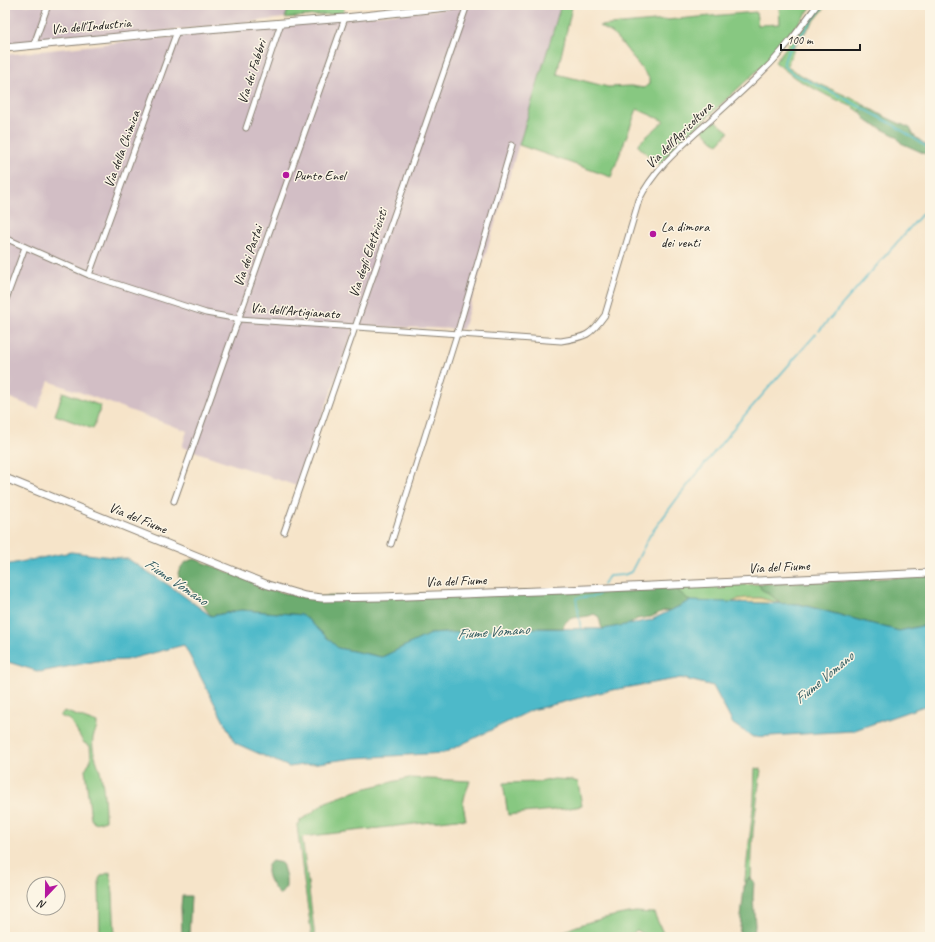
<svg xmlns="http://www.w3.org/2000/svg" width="935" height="942" font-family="Caveat,sans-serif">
	<rect width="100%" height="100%" fill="#fcf5e5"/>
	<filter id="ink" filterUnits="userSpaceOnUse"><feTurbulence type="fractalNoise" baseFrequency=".025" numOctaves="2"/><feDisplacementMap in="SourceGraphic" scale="8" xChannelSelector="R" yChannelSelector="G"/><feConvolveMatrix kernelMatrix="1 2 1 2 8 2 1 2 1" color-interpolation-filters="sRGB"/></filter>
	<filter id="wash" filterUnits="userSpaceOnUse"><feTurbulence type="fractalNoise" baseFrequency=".012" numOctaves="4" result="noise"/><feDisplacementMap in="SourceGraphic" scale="16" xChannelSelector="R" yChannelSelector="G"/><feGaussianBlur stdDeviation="0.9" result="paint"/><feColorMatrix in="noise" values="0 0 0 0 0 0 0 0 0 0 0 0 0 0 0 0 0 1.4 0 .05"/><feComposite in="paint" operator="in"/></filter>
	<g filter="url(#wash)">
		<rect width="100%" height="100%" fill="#f6e4c9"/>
		<g fill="#d2bec5">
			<path d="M5 5H290L285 18 5 48Z"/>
			<path d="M486 5H561L463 329 355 326 297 486 182 447 187 431 49 381 38 409 5 396V55L286 24Z"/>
		</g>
		<g fill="#87c881" stroke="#52724e">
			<path d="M290 5H345L343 13 285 18Z"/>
			<path d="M561 5H570L572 7 557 74 608 87 631 86 644 88 649 84V78L624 46 612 33 599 26 756 12 758 25 780 24 779 7 813 5 771 58 691 132 659 165 637 145 664 121 637 109 611 177 519 145Z"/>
			<path d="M818 5H827L794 46C794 54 788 59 787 67L808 79 860 102 864 105 860 112 853 107 828 96 795 78 775 62Z"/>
			<path d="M714 120 729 132 718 144 712 140 702 129Z"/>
			<path d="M63 392 101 406 93 429 55 415Z"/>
			<path d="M759 584 765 592 772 596 782 604 760 598 739 599 727 606 689 601 675 588Z"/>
			<path d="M64 711 97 723C97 732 94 732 93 738 91 749 97 761 100 771 104 787 105 804 105 821L94 823 91 819 85 770 91 759 90 746 84 743 70 720 60 716Z"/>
			<path d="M755 768 761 769 753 831 751 878 747 880 744 888 754 799Z"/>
			<path d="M409 778 470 781 465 795 463 804 466 820 457 819 302 837 315 937H312L303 874 297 825 300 823V820L306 817 326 802 362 789Z"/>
			<path d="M554 779 571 780 578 782 582 806C558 811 533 811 508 815L503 783 540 782Z"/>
			<path d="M110 872 113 894 115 937H100L99 879 101 876Z"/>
			<path d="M636 912 654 913 663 933C648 939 650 938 637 930L634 932 631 937H557C566 925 620 914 636 912Z"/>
		</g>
		<g fill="#6dac6f" stroke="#446446">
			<path d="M864 105 883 116 910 128 914 136 930 148V156L901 143 896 136 868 122 860 112Z"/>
			<path d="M195 559 277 591 301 597 675 588 690 601 671 610 663 611 651 617 637 619 628 625 603 629 601 626 599 617 594 614C582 620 567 613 563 628H525L431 634 382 657 338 648 303 615 241 610 211 616 188 585 179 577 178 573C182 564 185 561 195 559Z"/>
			<path d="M930 576V624L899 631 800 604H782L772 596 761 589 759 584Z"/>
			<path d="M272 861 282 863 286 877V887L280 895C272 887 260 869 272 861Z"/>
			<path d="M751 878 754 881 753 897 755 925 754 937H739L744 888 747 880Z"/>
			<path d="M182 896H191L189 937H182L181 907Z"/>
		</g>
		<path fill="#eeda9e" stroke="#857b5d" d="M746 598H760L782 604 732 602 739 599Z"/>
		<path fill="#4db9c9" stroke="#346a72" d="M71 552 128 559 173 588 211 616 241 610 303 615 338 648 382 657 430 634 525 628 603 629 651 620 690 601 799 604 899 631 930 624V704L852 731 753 737 733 724 713 686 681 678 607 691 532 710 444 753 355 758 289 767 235 743 184 645 126 660 97 661 40 672 5 661V565Z"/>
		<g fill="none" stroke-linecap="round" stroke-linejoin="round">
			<g stroke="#4db9c9" stroke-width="1.5">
				<path d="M824 5 787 53 784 62V66L792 73 840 96 892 124 930 149"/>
				<path d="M819 331 930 205"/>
				<path d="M603 585 609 576 624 575 631 572 650 535 676 500 736 425 816 334"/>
				<path d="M581 630 576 598 597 596 600 592"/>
			</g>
		</g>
	</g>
	<g filter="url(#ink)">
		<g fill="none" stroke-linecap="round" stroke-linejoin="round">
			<defs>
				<g id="street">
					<path d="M34 44 48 5"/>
					<path d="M246 128 281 23"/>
					<path d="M5 238 89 275 206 313 239 319 561 341C586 337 590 336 605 315L639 200C652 173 674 153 696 133 718 113 741 93 763 71 783 52 800 28 817 5"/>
					<path d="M89 275 177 31"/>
					<path d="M5 302 25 247"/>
					<path d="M174 501 345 18"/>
					<path d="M284 532 467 5"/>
					<path d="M391 544 457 334 512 145"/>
				</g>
				<g id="secondary">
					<path d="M5 48 170 32 345 18 466 5"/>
					<path d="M5 478 268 585 305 596 322 598 382 597 565 590 930 573"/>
				</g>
			</defs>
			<use href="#street" stroke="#898072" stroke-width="7"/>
			<use href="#secondary" stroke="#898072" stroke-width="9"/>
			<use href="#street" stroke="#fff" stroke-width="5"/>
			<use href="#secondary" stroke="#fff" stroke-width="7"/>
		</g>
	</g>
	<g fill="#b5179e" stroke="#fcf5e5" stroke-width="1.5">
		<circle cx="286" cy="175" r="4"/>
		<circle cx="653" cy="234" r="4"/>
	</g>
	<g text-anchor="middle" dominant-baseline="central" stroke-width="3" stroke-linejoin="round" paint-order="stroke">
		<g font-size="14" fill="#1c1c1c" stroke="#fcf5e5">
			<text transform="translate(91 26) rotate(-5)">Via dell'Industria</text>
			<text transform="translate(252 72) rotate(-72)">Via dei Fabbri</text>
			<text transform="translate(679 135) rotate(-45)">Via dell'Agricoltura</text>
			<text transform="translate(122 149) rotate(-70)">Via della Chimica</text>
			<text transform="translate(368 253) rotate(-71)">Via degli Elettricisti</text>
			<text transform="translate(248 256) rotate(-71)">Via dei Pastai</text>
			<text transform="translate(295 311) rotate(4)">Via dell'Artigianato</text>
			<text transform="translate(138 518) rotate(22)">Via del Fiume</text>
			<text transform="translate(779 567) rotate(-3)">Via del Fiume</text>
			<text transform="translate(456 581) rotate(-2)">Via del Fiume</text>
		</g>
		<g font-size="14" fill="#1c1c1c" stroke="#fcf5e5" text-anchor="start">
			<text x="294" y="175">Punto Enel</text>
			<text x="661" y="226">La dimora<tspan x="661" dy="16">dei venti</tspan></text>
		</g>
		<g font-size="15" font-style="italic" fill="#305b61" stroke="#fcf5e5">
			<text transform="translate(176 582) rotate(34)">Fiume Vomano</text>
			<text transform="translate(493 632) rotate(-4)">Fiume Vomano</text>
			<text transform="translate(824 678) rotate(-40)">Fiume Vomano</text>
		</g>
	</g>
	<rect width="935" height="942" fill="none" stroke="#fcf5e5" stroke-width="20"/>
	<g transform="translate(46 896) rotate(202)"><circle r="19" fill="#fcf5e5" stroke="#a29e95"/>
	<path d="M0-3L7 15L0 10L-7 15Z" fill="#b5179e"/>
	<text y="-6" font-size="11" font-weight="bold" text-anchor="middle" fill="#1c1c1c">N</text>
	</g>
	<path d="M781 44v6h79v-6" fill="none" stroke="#1c1c1c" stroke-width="2"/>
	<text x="787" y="44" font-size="12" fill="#1c1c1c" stroke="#fcf5e5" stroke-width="3" paint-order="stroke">100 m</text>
</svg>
